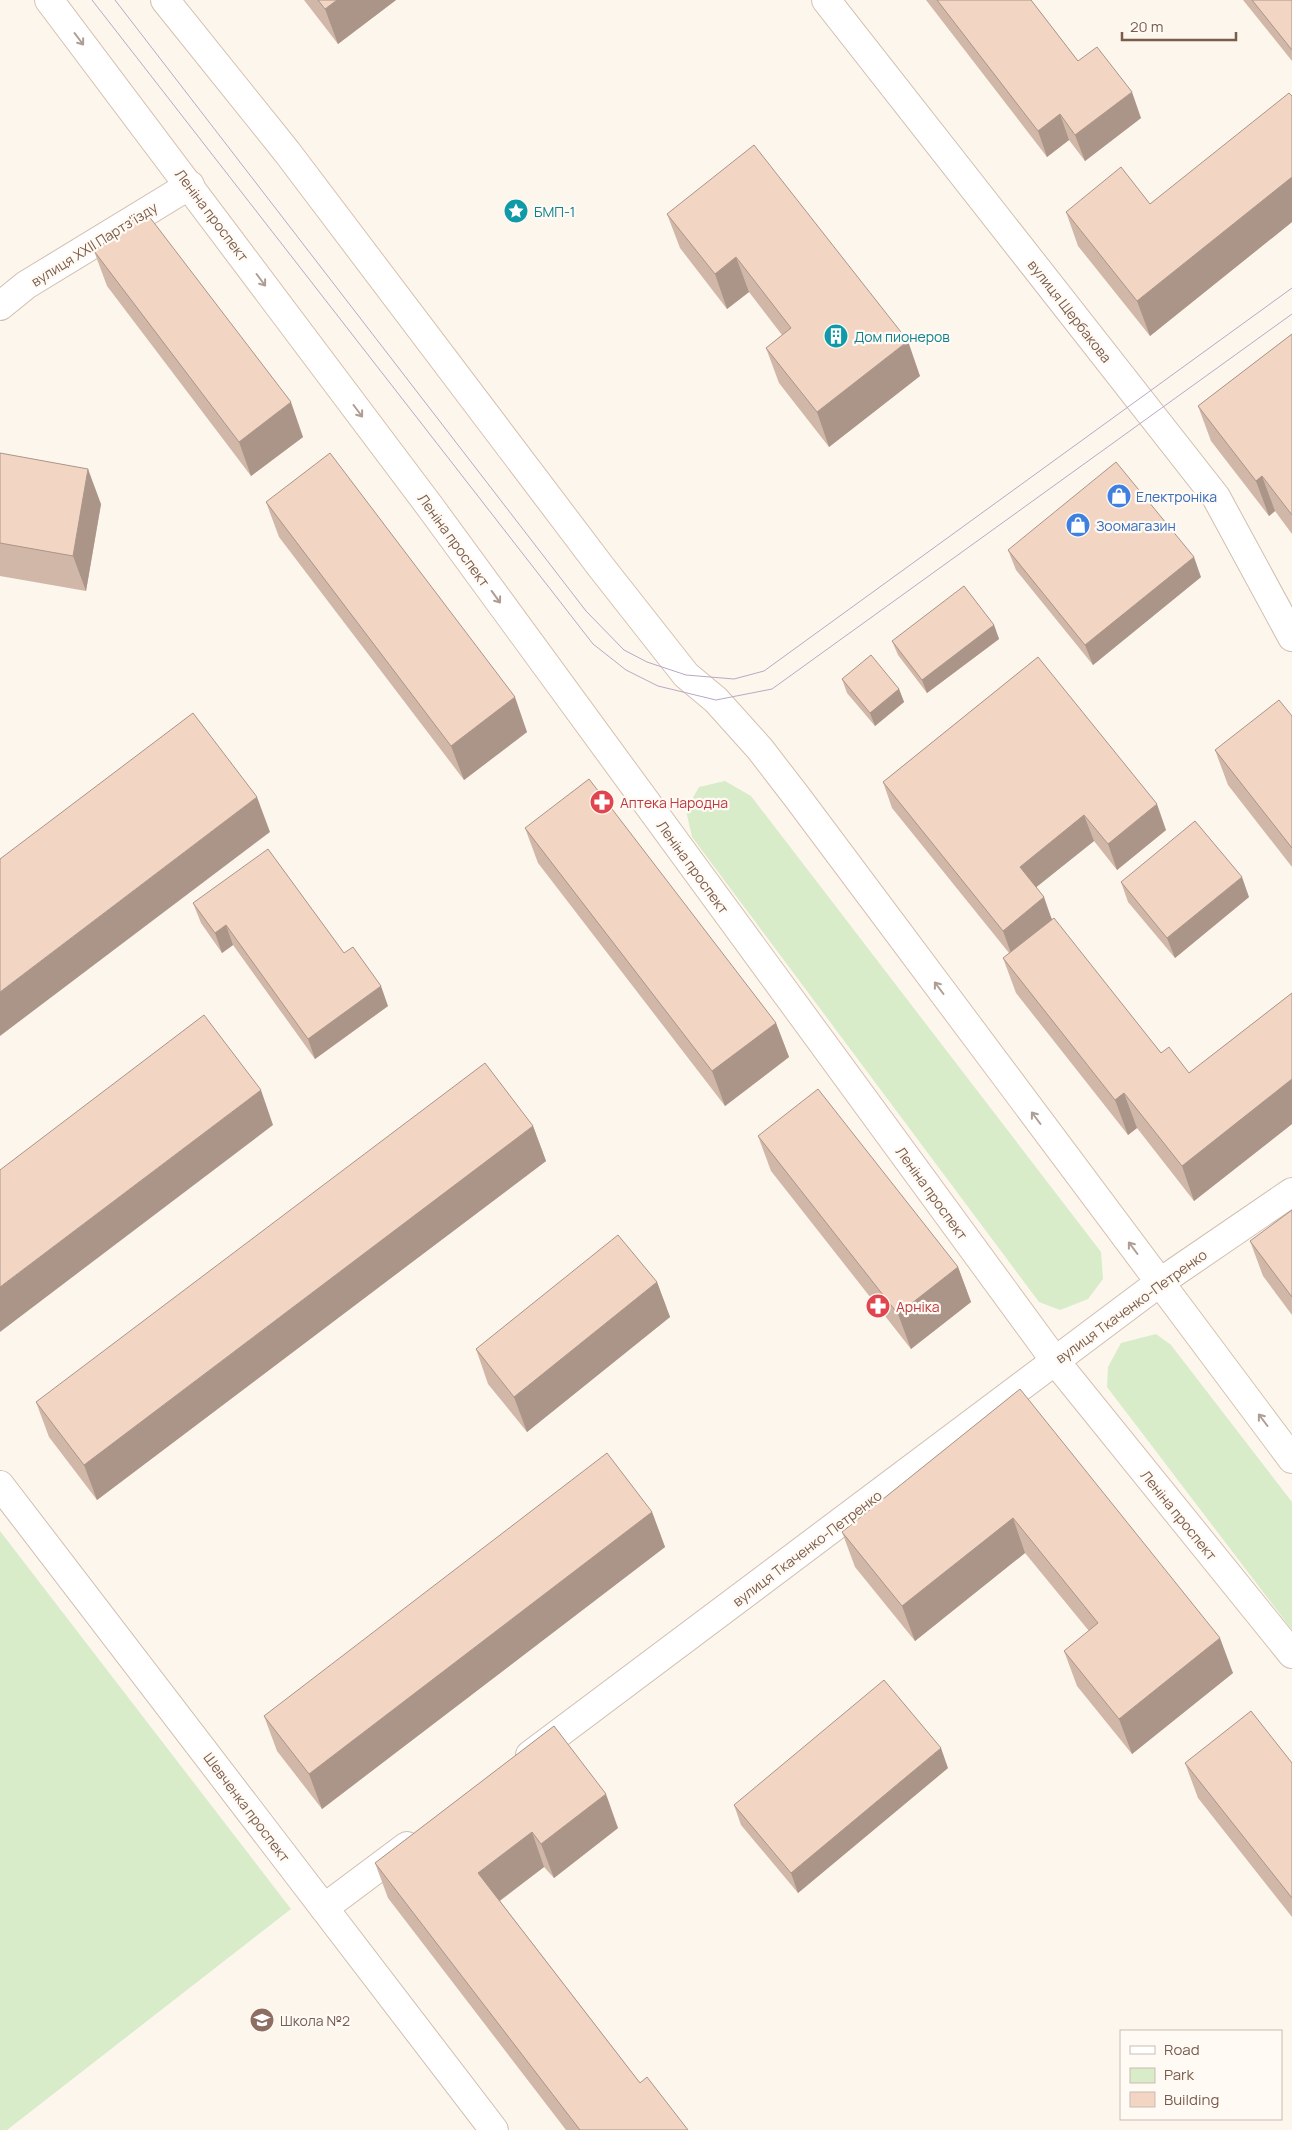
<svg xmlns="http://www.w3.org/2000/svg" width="1292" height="2130" font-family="Manrope,sans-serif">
	<rect width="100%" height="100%" fill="#fdf6ec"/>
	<g fill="#d8ecc9">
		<path d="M725 781 751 796 1101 1252 1103 1279 1088 1299 1060 1310 1039 1302 692 837 686 810 699 787Z"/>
		<path d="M1156 1334 1171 1345 1292 1502V1630L1107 1387 1108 1367 1121 1343Z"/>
		<path d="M0 1531 291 1909 7 2130H0Z"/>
	</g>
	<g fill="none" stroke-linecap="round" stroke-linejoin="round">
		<defs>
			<g id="street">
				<path d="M826 0 1216 497 1292 637"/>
				<path d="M0 306 26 285 190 185"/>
				<path d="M0 1485 494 2130"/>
				<path d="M530 1755 1159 1283 1292 1192"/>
				<path d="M324 1908 407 1846"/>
			</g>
			<g id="secondary">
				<path d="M49 0 431 508 1056 1362 1292 1654"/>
				<path d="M165 0 287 152 601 567 686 675 716 700 760 749 797 797 1292 1459"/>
			</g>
		</defs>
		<use href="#street" stroke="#d1beb0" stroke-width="30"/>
		<use href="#secondary" stroke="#d6c0b0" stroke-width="30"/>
		<use href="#street" stroke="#fff" stroke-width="28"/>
		<use href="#secondary" stroke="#fff" stroke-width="28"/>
		<g stroke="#b9a8c9" stroke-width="1">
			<path d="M92 0 593 644 626 670 658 686 716 700 772 689 1292 314"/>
			<path d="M115 0 586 611 624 650 647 662 686 675 734 679 764 671 1292 288"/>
		</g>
	</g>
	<g fill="#d1b7a8">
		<path d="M304 0H396L338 44Z"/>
		<path d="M926 0H1031L1078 61 1141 118 1085 161 1069 140 1047 157Z"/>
		<path d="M1243 0H1292V61Z"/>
		<path d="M1292 96V222L1150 336 1078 246 1066 212 1150 204Z"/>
		<path d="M667 214 920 376 829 447 779 383 766 348 782 335 749 292 727 309 680 248Z"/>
		<path d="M94 251 303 437 251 476 107 286Z"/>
		<path d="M1292 334V534L1275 511 1269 516 1211 441 1198 406Z"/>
		<path d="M0 453 101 504 86 591 0 576Z"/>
		<path d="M266 502 527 732 464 780 279 537Z"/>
		<path d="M1008 550 1201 577 1093 665 1016 570Z"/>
		<path d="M994 625 999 639 927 693 898 655 892 641Z"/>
		<path d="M1038 657 1166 830 1117 870 1094 841 1036 887 1052 919 1161 1053 1189 1073 1292 993V1124L1194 1201 1137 1128 1128 1135 1016 993 1003 958 1009 953 892 808 883 782Z"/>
		<path d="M842 679 899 689 904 702 875 726 847 693Z"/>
		<path d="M1292 716V867L1228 785 1215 750Z"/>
		<path d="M525 828 776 1023 789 1057 725 1106 538 863Z"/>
		<path d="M1121 882 1249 897 1175 958 1128 902Z"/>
		<path d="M193 903 388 1006 315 1059 233 945 222 953 201 923Z"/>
		<path d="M533 1126 546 1161 97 1500 49 1437 36 1402Z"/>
		<path d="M758 1136 958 1267 971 1302 911 1349 771 1171Z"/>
		<path d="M1292 1210V1315L1263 1276 1250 1241Z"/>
		<path d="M657 1282 670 1317 527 1432 488 1384 476 1349Z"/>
		<path d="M1020 1389 1233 1673 1132 1754 1077 1686 1064 1651 1089 1631 1025 1553 915 1641 855 1567 842 1532Z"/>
		<path d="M652 1512 665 1547 322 1809 277 1751 264 1716Z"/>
		<path d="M554 1726 618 1828 554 1878 544 1867 500 1901 640 2083 688 2130H566L388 1898 375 1863Z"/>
		<path d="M1185 1763H1292V1917L1198 1798Z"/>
		<path d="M948 1768 798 1893 741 1825 734 1805Z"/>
	</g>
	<g fill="#aa9588">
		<path d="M337 0H396L338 44 325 9Z"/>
		<path d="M1132 92 1141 118 1085 161 1075 135Z"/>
		<path d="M1060 114 1069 140 1047 157 1038 131Z"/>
		<path d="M1292 177V222L1150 336 1137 301Z"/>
		<path d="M736 257 749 292 727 309 715 274Z"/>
		<path d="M908 341 920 376 829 447 817 412Z"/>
		<path d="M291 402 303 437 251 476 239 442Z"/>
		<path d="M88 469 101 504 86 591 73 556Z"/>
		<path d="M1262 476 1275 511 1269 516 1256 481Z"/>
		<path d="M1194 557 1201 577 1093 665 1085 645Z"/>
		<path d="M994 625 999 639 927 693 922 680Z"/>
		<path d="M899 689 904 702 875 726 870 713Z"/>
		<path d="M515 697 527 732 464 780 451 746Z"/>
		<path d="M257 797 270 832 0 1036V992Z"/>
		<path d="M1157 804 1166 830 1117 870 1108 844Z"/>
		<path d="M1084 815 1094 841 1029 893 1020 867Z"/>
		<path d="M1242 877 1249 897 1175 958 1167 938Z"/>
		<path d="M1044 897 1053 923 1012 956 1003 931Z"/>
		<path d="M226 925 233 945 222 953 215 933Z"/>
		<path d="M381 986 388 1006 315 1059 308 1039Z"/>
		<path d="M776 1023 789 1057 725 1106 712 1071Z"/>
		<path d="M1292 1079V1124L1194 1201 1182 1166Z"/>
		<path d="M261 1090 273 1125 0 1332V1287Z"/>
		<path d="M1124 1093 1137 1128 1128 1135 1115 1100Z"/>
		<path d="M533 1126 546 1161 97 1500 84 1465Z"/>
		<path d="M958 1267 971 1302 911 1349 898 1314Z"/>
		<path d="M657 1282 670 1317 527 1432 514 1397Z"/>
		<path d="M652 1512 665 1547 322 1809 309 1774Z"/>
		<path d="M1013 1518 1025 1553 915 1641 902 1606Z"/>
		<path d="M1220 1638 1233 1673 1132 1754 1119 1719Z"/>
		<path d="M941 1748 948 1768 798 1893 791 1873Z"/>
		<path d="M606 1794 618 1828 554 1878 541 1844Z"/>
		<path d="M532 1832 544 1867 491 1907 478 1873Z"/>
	</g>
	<g fill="#f3d5c3" stroke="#aa9588">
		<path d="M318 0H337L325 9Z"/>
		<path d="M937 0H1031L1078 61 1097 47 1132 92 1075 135 1060 114 1038 131Z"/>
		<path d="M1252 0H1292V50Z"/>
		<path d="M1289 93 1292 96V177L1137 301 1066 212 1121 167 1150 204Z"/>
		<path d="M754 145 908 341 817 412 766 348 791 328 736 257 715 274 667 214Z"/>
		<path d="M145 211 291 402 239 442 94 251Z"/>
		<path d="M1292 334V515L1262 476 1256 481 1198 406Z"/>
		<path d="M0 453 88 469 73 556 0 543Z"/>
		<path d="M330 453 515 697 451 746 266 502Z"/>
		<path d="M1116 462 1194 557 1085 645 1008 550Z"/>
		<path d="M964 586 994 625 922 680 892 641Z"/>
		<path d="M871 655 899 689 870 713 842 679Z"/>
		<path d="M1038 657 1157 804 1108 844 1084 815 1020 867 1044 897 1003 931 883 782Z"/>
		<path d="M1279 700 1292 716V848L1215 750Z"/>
		<path d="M193 713 257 797 0 992V859Z"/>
		<path d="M589 779 776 1023 712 1071 525 828Z"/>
		<path d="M1195 821 1242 877 1167 938 1121 882Z"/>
		<path d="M268 849 344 953 353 947 381 986 308 1039 226 925 215 933 193 903Z"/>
		<path d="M1054 918 1161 1053 1169 1047 1189 1073 1292 993V1079L1182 1166 1124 1093 1115 1100 1003 958Z"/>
		<path d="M204 1015 261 1090 0 1287V1170Z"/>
		<path d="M485 1063 533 1126 84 1465 36 1402Z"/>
		<path d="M818 1089 958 1267 898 1314 758 1136Z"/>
		<path d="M1292 1210V1297L1250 1241Z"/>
		<path d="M618 1235 657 1282 514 1397 476 1349Z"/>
		<path d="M1020 1389 1220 1638 1119 1719 1064 1651 1098 1623 1013 1518 902 1606 842 1532Z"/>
		<path d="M607 1453 652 1512 309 1774 264 1716Z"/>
		<path d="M884 1680 941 1748 791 1873 734 1805Z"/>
		<path d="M1251 1711 1292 1763V1898L1185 1763Z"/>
		<path d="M554 1726 606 1794 541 1844 532 1832 478 1873 640 2083 647 2077 688 2130H580L375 1863Z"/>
	</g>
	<defs><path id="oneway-shaft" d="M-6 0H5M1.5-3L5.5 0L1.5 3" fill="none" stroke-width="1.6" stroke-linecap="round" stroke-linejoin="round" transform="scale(1.25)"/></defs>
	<g stroke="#af9d94">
		<use href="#oneway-shaft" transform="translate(79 39) rotate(53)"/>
		<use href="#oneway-shaft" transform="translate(261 280) rotate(53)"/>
		<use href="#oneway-shaft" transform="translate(358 411) rotate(53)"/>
		<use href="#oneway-shaft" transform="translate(496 597) rotate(54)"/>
		<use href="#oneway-shaft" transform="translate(939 988) rotate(-127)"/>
		<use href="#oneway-shaft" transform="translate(1036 1118) rotate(-127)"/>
		<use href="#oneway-shaft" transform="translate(1133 1248) rotate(-127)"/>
		<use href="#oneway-shaft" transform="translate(1263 1420) rotate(-127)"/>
	</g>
	<defs>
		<symbol id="sight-disc" viewBox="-11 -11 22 22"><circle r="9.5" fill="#0f9aa8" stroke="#fffaf3"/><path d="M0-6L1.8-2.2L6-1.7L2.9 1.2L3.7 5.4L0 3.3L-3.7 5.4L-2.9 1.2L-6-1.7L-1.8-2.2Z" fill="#fff"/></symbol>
		<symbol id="building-disc" viewBox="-11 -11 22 22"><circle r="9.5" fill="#0f9aa8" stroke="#fffaf3"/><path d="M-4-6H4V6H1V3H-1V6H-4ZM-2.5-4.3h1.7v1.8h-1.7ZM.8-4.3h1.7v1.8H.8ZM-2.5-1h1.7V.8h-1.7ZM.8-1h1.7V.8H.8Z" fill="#fff"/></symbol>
		<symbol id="shop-disc" viewBox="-11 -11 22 22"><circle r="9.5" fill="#3f7fe0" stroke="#fffaf3"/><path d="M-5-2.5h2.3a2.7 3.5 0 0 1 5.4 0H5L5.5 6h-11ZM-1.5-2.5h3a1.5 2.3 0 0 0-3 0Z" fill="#fff"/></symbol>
		<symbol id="pharmacy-disc" viewBox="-11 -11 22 22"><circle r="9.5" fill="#e0444e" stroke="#fffaf3"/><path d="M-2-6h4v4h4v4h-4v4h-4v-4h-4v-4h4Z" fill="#fff"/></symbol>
		<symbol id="school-disc" viewBox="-11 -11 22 22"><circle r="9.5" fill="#8d6e63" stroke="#fffaf3"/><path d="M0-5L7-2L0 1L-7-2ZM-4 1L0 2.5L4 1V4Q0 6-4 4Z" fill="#fff"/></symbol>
	</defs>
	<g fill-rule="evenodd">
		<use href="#sight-disc" x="502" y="197" width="28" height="28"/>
		<use href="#building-disc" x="822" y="322" width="28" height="28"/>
		<use href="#shop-disc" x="1105" y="482" width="28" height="28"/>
		<use href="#shop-disc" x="1064" y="511" width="28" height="28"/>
		<use href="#pharmacy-disc" x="588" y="788" width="28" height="28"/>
		<use href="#pharmacy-disc" x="864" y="1292" width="28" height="28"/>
		<use href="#school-disc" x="248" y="2006" width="28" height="28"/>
	</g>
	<g text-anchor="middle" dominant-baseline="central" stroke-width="4.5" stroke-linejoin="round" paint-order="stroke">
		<g font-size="14" fill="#0d838f" stroke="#fffaf3" text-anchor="start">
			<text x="534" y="211">БМП-1</text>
			<text x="854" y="336">Дом пионеров</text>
		</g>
		<g font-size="14" fill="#7a5c4d" stroke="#fffaf3">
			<text transform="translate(212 215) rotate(53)">Леніна проспект</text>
			<text transform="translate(94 244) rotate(-32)">вулиця XXII Партз'їзду</text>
			<text transform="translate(1070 311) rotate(52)">вулиця Щербакова</text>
			<text transform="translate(454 540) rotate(54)">Леніна проспект</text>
			<text transform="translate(693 867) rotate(54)">Леніна проспект</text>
			<text transform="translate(932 1193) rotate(54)">Леніна проспект</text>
			<text transform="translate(1131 1306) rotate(-36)">вулиця Ткаченко-Петренко</text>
			<text transform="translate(1179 1515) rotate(51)">Леніна проспект</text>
			<text transform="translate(807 1548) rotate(-37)">вулиця Ткаченко-Петренко</text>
			<text transform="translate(247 1807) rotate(53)">Шевченка проспект</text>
		</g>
		<g font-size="14" fill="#366cbe" stroke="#fffaf3" text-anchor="start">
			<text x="1136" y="496">Електроніка</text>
			<text x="1096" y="525">Зоомагазин</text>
		</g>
		<g font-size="14" fill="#be3a42" stroke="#fffaf3" text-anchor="start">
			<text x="620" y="802">Аптека Народна</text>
			<text x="896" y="1306">Арніка</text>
		</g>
		<g font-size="14" fill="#785e54" stroke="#fffaf3" text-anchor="start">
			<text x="280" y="2020">Школа №2</text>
		</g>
	</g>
	<rect x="1120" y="2030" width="162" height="90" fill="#fffaf3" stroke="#cabbb1"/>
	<rect x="1130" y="2046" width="25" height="8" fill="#ffffff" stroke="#cabbb1"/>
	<text x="1164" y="2055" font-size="15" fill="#7a5c4d">Road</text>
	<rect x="1130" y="2068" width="25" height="15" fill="#d8ecc9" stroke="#cabbb1"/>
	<text x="1164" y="2080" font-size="15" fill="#7a5c4d">Park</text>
	<rect x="1130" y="2092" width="25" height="15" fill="#f3d5c3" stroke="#cabbb1"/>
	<text x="1164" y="2105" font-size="15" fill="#7a5c4d">Building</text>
	<path d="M1122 32v8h114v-8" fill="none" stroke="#7a5c4d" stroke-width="2.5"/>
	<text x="1130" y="32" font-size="15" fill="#7a5c4d" stroke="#fffaf3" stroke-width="4" paint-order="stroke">20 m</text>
</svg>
